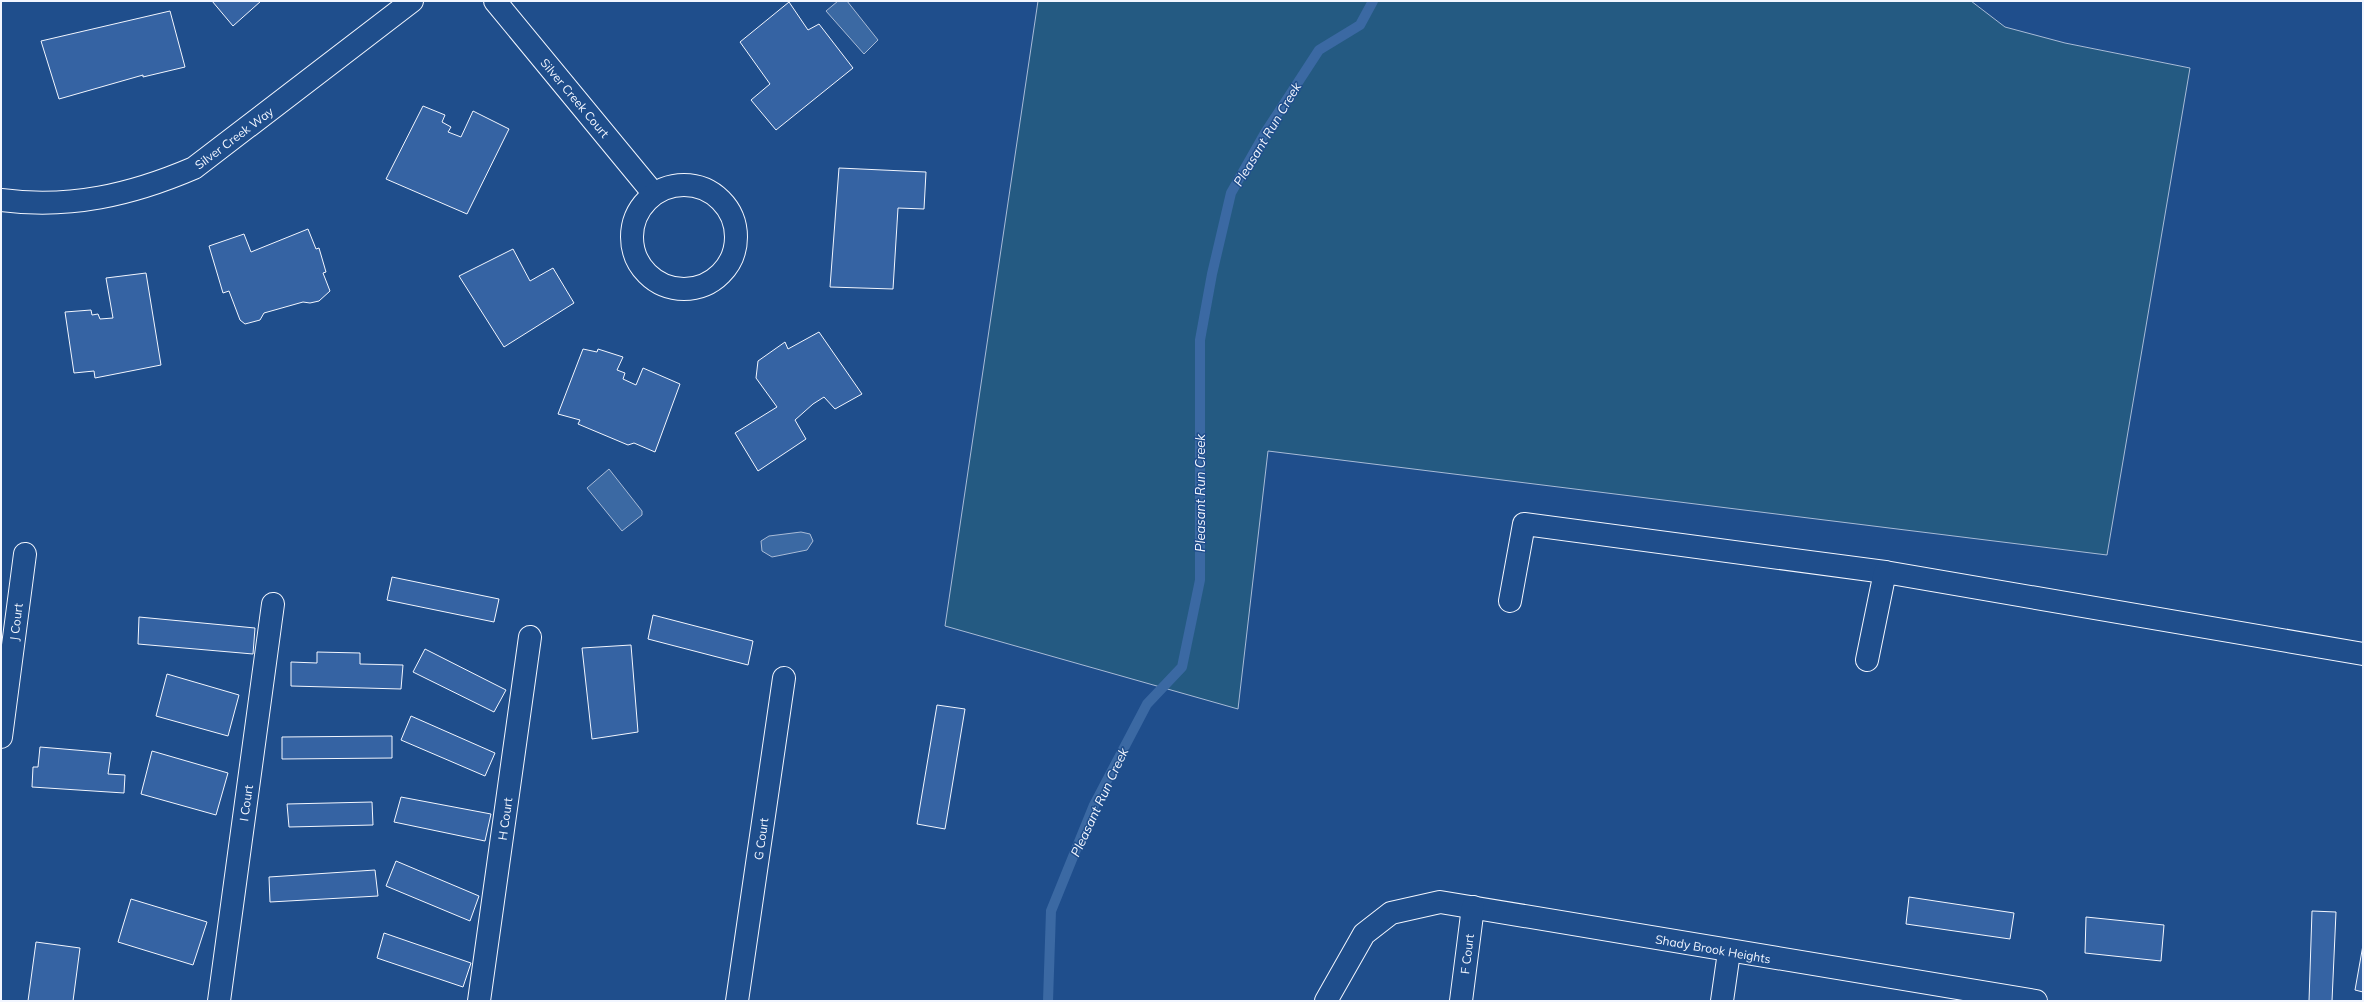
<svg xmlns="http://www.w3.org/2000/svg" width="2364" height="1002" font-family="Mulish,sans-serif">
	<rect width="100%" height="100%" fill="#1f4e8c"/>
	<path fill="#245a82" stroke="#a8bbd7" d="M1038 1H1971L2005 27 2065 43 2190 68 2107 555 1268 451 1238 709 945 626Z"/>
	<g fill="#3b69a3" stroke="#a8bbd7">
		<path d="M838 1H847L878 40 864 54 826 11Z"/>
		<path d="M609 469 642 511V515L622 531 587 488Z"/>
		<path d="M801 532 810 534 813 541 807 550 772 557 762 551 761 541 769 536Z"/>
	</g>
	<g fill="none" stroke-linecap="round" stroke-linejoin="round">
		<path stroke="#3b69a3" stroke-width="10" d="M1048 1001 1051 911 1094 805 1147 704 1182 667 1200 580V340L1212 274 1231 193 1265 133 1319 50 1360 25 1373 1"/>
	</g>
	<g fill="#3563a3" stroke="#f2f6ff">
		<path d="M212 1H261L233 26Z"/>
		<path d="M789 2 808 30 819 24 853 68 776 130 751 100 770 84 740 42Z"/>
		<path d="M170 11 185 67 143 77V75L59 99 41 41Z"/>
		<path d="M423 106 445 115 442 122 451 127 448 132 461 137 473 111 509 129 467 214 386 179Z"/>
		<path d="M839 168 926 172 924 209 898 208 893 289 830 287Z"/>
		<path d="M308 229 316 249 319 248 326 272 323 273 330 291 319 301 310 303 303 302 264 313 260 320 245 324 240 320 229 291 223 293 209 246 244 234 251 252Z"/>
		<path d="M513 249 530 281 553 268 574 303 504 347 459 276Z"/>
		<path d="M146 273 161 365 95 378 94 371 74 373 65 312 91 310 92 315 98 314 100 319 113 318 106 278Z"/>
		<path d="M819 332 862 394 835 409 824 397 813 404 795 420 806 439 758 471 735 433 777 407 756 378 758 361 785 342 788 349Z"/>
		<path d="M583 349 597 352 598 349 623 357 617 370 625 373 623 379 636 385 643 368 680 384 655 452 634 443 628 445 578 424 580 420 558 414Z"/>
		<path d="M392 577 499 599 494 622 387 600Z"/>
		<path d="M653 615 753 641 748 665 648 639Z"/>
		<path d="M139 617 255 628 253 654 138 644Z"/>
		<path d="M631 645 638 732 592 739 582 648Z"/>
		<path d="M425 649 506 690 494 712 413 672Z"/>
		<path d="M317 652 360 653V664L403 665 401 689 291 686V662L317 663Z"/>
		<path d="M167 674 239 695 228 736 156 716Z"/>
		<path d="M937 705 965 709 945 829 917 824Z"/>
		<path d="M411 716 495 753 485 776 401 740Z"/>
		<path d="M392 736V758L282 759V737Z"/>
		<path d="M40 747 111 753 108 774 125 775 124 793 32 787 33 767H38Z"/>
		<path d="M152 751 228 773 216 815 141 794Z"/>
		<path d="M401 797 491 814 485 841 394 822Z"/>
		<path d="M372 802 373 825 289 827 287 804Z"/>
		<path d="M396 861 479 896 470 921 386 886Z"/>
		<path d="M375 870 378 896 270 902 269 877Z"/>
		<path d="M1909 897 2014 913 2010 939 1906 924Z"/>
		<path d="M131 899 207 922 193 965 118 942Z"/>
		<path d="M2312 911 2336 912 2332 1001H2309Z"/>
		<path d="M2086 917 2164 925 2161 961 2085 953Z"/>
		<path d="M384 933 471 963 463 987 377 958Z"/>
		<path d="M36 942 80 948 73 1001H28Z"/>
		<path d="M2363 945V992L2355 990Z"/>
	</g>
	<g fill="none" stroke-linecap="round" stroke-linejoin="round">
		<defs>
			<g id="minor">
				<path d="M495 1 654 194"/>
				<circle cx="684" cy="237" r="52"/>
				<path d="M1 200C70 209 131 195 194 168L412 1"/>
				<path d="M1510 601 1524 524 1885 572"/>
				<path d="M1867 660 1885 572 2363 654"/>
				<path d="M1 737 25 554"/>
				<path d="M219 1001 273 604"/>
				<path d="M479 1001 530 637"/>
				<path d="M737 1001 784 678"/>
				<path d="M1326 1001 1364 934 1391 913 1440 902 2036 1001"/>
				<path d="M1461 1001 1473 907"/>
				<path d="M1722 1001 1729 952"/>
			</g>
		</defs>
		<use href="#minor" stroke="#f2f6ff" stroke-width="24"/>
		<use href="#minor" stroke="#1f4e8c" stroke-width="22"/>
	</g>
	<g text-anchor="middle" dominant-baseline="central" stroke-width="3" stroke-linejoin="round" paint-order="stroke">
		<g font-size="12" fill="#f2f6ff" stroke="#1f4e8c">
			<text transform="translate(575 98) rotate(50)">Silver Creek Court</text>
			<text transform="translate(234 138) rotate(-37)">Silver Creek Way</text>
			<text transform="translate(16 622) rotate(-83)">J Court</text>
			<text transform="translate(246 803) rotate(-82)">I Court</text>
			<text transform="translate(505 819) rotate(-82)">H Court</text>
			<text transform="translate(761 839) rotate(-82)">G Court</text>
			<text transform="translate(1713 949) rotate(10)">Shady Brook Heights</text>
			<text transform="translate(1467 954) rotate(-83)">F Court</text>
		</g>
		<g font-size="13" font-style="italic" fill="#f2f6ff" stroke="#1f4e8c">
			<text transform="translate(1267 134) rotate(-59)">Pleasant Run Creek</text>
			<text transform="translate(1200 493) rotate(-90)">Pleasant Run Creek</text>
			<text transform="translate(1099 802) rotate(-65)">Pleasant Run Creek</text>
		</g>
	</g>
	<rect width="2364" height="1002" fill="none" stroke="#f2f6ff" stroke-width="4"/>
</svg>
